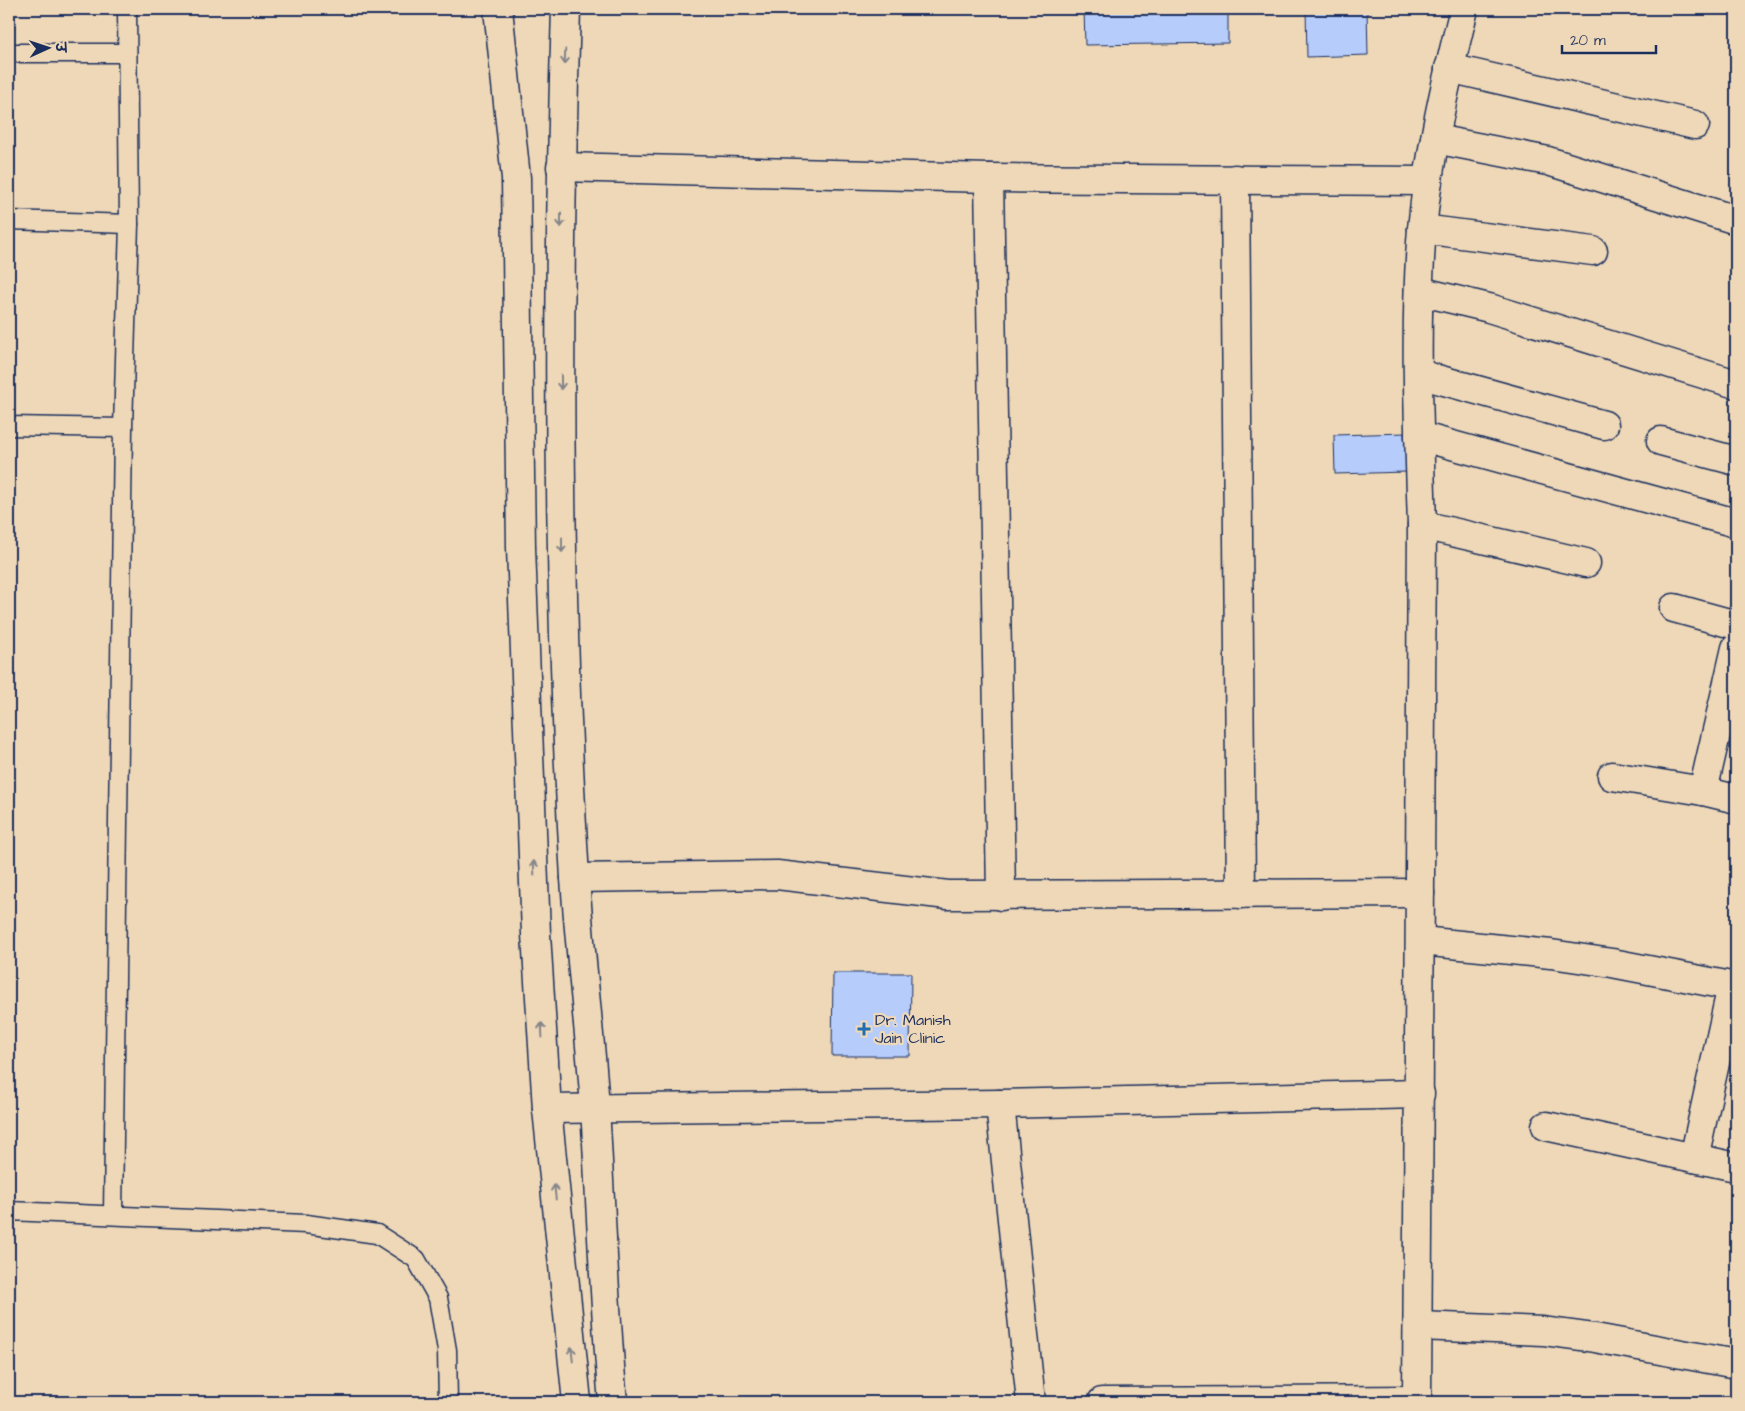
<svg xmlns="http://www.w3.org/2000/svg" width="1745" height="1411" font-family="'Architects Daughter','Playpen Sans Deva',sans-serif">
	<rect width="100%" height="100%" fill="#eed8b7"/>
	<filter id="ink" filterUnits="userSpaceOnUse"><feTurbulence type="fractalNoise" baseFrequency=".02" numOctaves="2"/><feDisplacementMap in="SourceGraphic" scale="10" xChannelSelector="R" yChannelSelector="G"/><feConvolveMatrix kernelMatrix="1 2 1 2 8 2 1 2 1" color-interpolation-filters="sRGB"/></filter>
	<g filter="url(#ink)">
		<g fill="#b6ccfb" stroke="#1b2f5e">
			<path d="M1084 9H1228V43L1085 45Z"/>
			<path d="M1306 9H1367L1368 55 1307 57Z"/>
			<path d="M1406 433 1407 472 1335 474 1334 435Z"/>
			<path d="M833 973H911L910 1056H832Z"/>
		</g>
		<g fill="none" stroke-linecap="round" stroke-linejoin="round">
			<defs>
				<g id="service">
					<path d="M9 53H127"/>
					<path d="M9 220 129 224"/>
					<path d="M9 426 123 428"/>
					<path d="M9 1211 306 1224 377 1234 416 1259 438 1298 447 1350 448 1402"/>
					<path d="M113 1215 123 428 129 224 127 9"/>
				</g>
				<g id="minor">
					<path d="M1449 68 1695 125"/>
					<path d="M1435 139 1548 161 1736 220"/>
					<path d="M561 167 989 178 1428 181"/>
					<path d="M989 178 1001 896"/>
					<path d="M1235 179 1241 894"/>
					<path d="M1422 229 1593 251"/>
					<path d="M1419 291 1489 308 1736 384"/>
					<path d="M1419 374 1604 425"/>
					<path d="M1419 436 1736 523"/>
					<path d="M1661 441 1736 461"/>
					<path d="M1422 525 1586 563"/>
					<path d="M1674 608 1736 625"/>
					<path d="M1612 776 1703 791 1736 799"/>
					<path d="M1703 791 1736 648"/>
					<path d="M575 878 777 875 948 895 1420 893"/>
					<path d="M1421 941 1551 954 1612 963 1736 987"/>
					<path d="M1000 1104 1031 1402"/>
					<path d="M547 1109 1000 1104 1420 1094"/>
					<path d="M1546 1126 1736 1167"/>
					<path d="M1694 1158 1732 986"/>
					<path d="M1418 1326 1543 1331 1595 1338 1736 1364"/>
					<path d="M1102 1402 1417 1400"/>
					<path d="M1417 1402 1422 525C1419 427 1414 327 1422 229 1429 154 1446 81 1464 9"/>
				</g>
				<g id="secondary">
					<path d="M498 9 516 178 521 548 536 934 547 1109 577 1402"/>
					<path d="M566 9C557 298 557 589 575 878 580 955 590 1031 595 1108 601 1206 604 1304 613 1402"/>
				</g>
			</defs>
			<use href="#service" stroke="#1b2f5e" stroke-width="21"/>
			<use href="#minor" stroke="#1b2f5e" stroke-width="31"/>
			<use href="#secondary" stroke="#1b2f5e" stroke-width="31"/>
			<use href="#service" stroke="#eed8b7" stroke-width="18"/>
			<use href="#minor" stroke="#eed8b7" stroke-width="28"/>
			<use href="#secondary" stroke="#eed8b7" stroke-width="28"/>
		</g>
		<defs><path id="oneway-shaft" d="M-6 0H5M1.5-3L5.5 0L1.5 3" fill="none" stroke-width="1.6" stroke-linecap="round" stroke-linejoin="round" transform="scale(1.25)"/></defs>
		<g stroke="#84848a">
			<use href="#oneway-shaft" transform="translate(565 57) rotate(92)"/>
			<use href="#oneway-shaft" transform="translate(561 220) rotate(90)"/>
			<use href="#oneway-shaft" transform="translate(561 382) rotate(90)"/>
			<use href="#oneway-shaft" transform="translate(562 545) rotate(90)"/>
			<use href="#oneway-shaft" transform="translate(534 868) rotate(-92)"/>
			<use href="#oneway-shaft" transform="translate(542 1030) rotate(-93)"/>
			<use href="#oneway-shaft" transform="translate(555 1192) rotate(-96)"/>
			<use href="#oneway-shaft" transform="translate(572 1354) rotate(-96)"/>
		</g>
	</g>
	<path fill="#1f6fb2" stroke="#eed8b7" stroke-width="2" d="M861.5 1021.5h5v5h5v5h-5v5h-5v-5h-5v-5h5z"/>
	<g text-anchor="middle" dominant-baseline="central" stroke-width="4.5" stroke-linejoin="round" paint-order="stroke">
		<g font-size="16" fill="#1b2f5e" stroke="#eed8b7" text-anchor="start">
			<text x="875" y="1020">Dr. Manish<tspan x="875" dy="18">Jain Clinic</tspan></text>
		</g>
	</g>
	<rect width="1745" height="1411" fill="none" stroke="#eed8b7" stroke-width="30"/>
	<rect x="15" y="15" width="1715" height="1381" fill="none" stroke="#1b2f5e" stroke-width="2" filter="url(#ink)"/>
	<g transform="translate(48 48) rotate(87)" stroke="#eed8b7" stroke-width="4" paint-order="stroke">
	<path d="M0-4L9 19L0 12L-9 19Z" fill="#1b2f5e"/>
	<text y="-8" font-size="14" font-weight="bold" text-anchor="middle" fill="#1b2f5e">उ</text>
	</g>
	<path d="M1562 45v8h94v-8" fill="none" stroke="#1b2f5e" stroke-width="2.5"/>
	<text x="1570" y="45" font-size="15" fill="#1b2f5e" stroke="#eed8b7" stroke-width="4" paint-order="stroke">20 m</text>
</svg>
